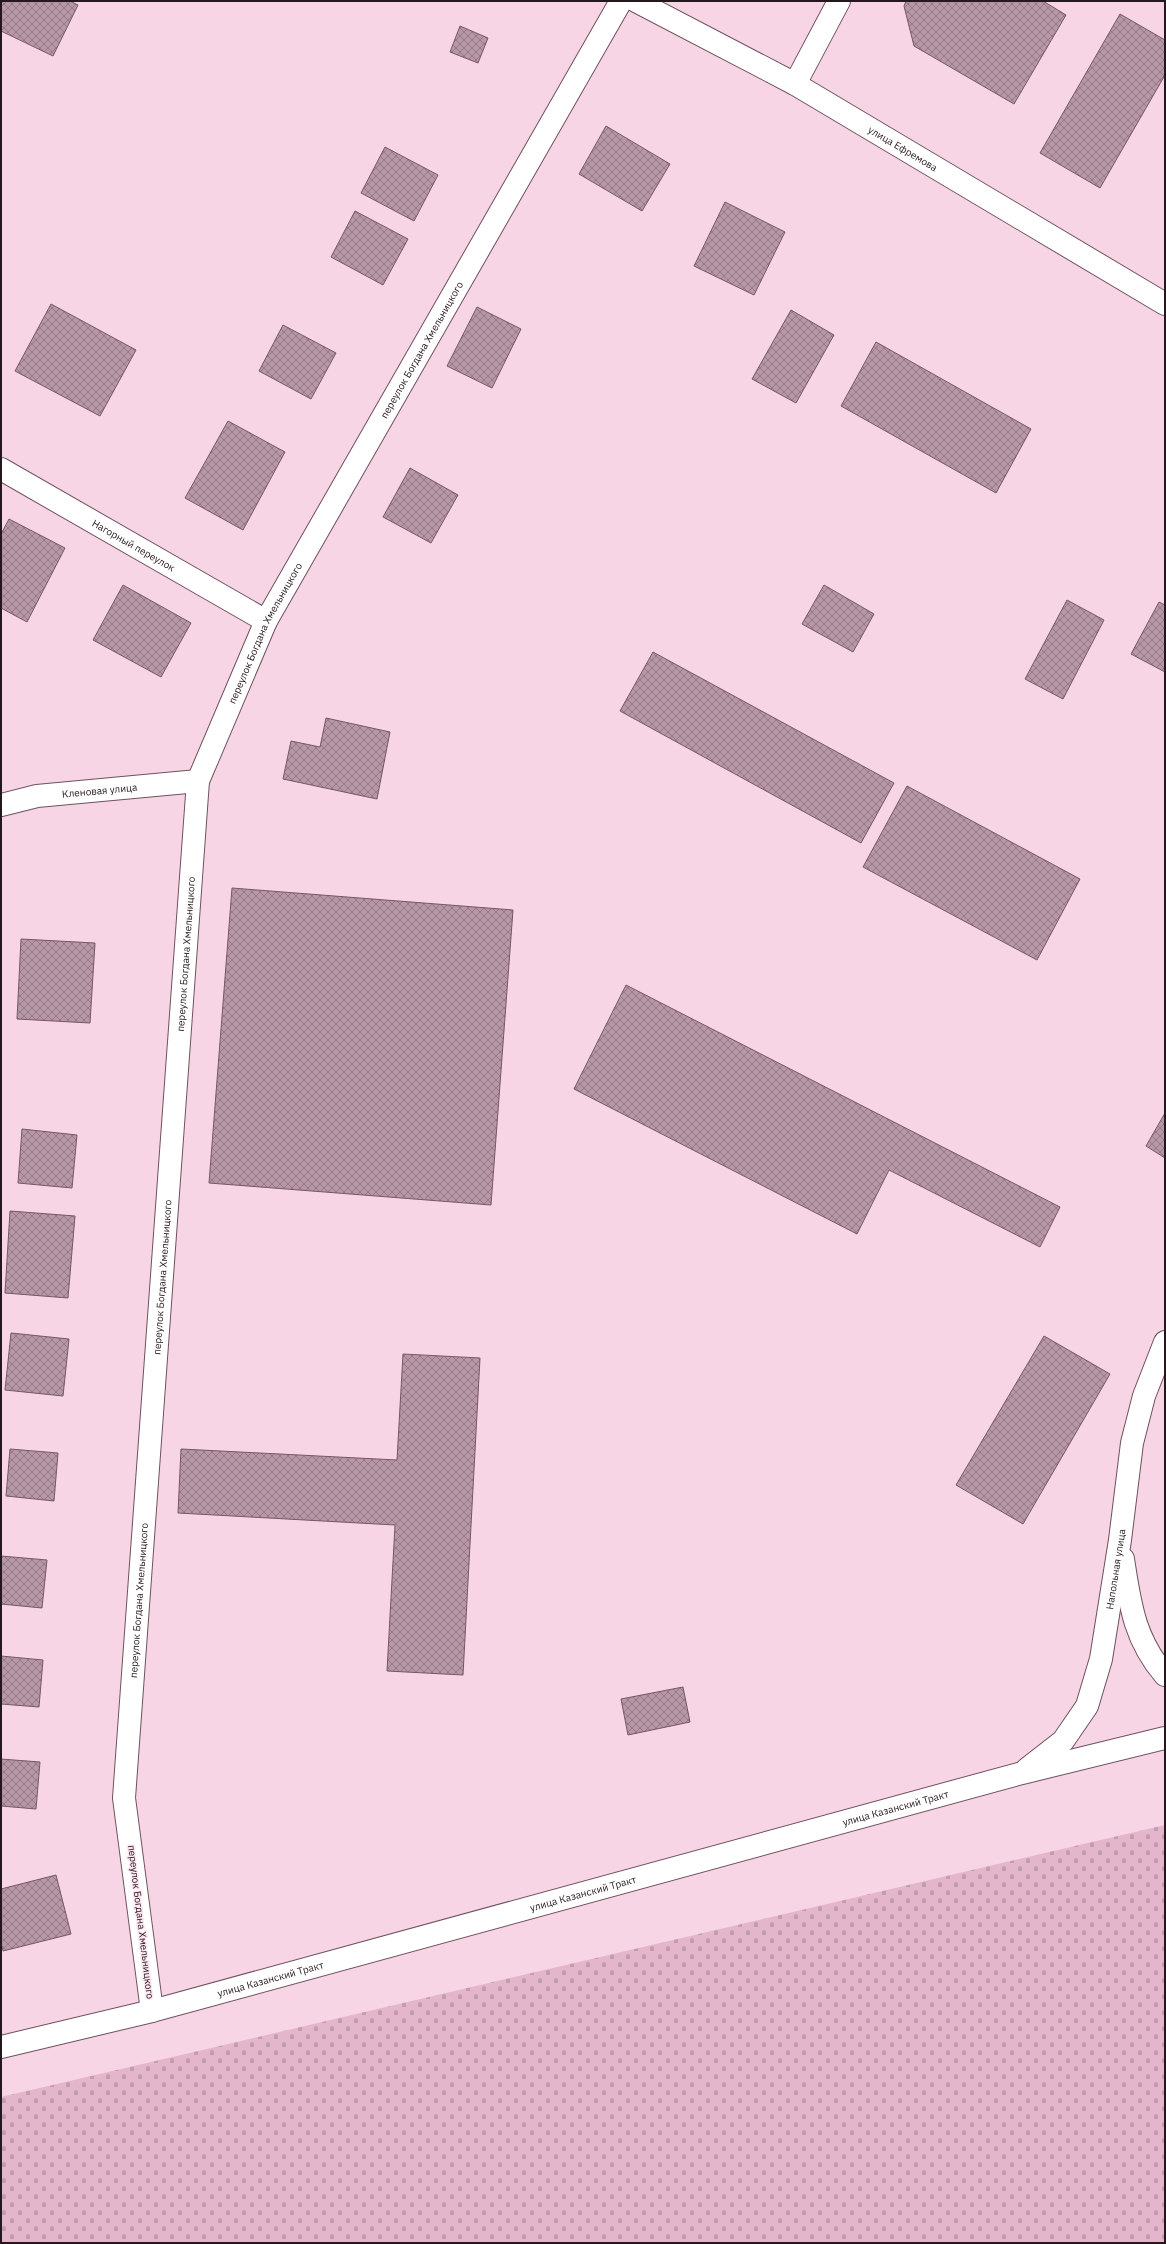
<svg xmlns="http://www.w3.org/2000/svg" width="1166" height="2244" font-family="'IBM Plex Sans',sans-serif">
	<defs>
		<pattern id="cemetery-stones" width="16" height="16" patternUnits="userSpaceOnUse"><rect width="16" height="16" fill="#e3b6cb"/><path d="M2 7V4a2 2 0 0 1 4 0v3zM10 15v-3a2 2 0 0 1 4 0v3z" fill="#c39cae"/></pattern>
		<pattern id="building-cross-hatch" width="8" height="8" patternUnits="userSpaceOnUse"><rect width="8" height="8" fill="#b796a5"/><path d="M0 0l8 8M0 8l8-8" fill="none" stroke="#957986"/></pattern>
	</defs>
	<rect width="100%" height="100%" fill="#f8d5e5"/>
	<path fill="url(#cemetery-stones)" d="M1165 1825V2243H1V2097Z"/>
	<g fill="url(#building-cross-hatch)" stroke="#755765">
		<path d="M1 1H70L78 5 53 56 1 31Z"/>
		<path d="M906 1H1043L1066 15 1014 104 914 46 904 6Z"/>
		<path d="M1120 14 1165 40V75L1100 188 1040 153Z"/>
		<path d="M460 26 488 38 478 63 450 52Z"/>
		<path d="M606 126 670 164 642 211 579 174Z"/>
		<path d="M385 147 438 175 414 221 361 193Z"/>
		<path d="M725 202 785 232 754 295 694 266Z"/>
		<path d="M355 211 408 239 383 285 331 257Z"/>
		<path d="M51 304 136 350 100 416 15 371Z"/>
		<path d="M477 307 521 329 492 388 447 366Z"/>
		<path d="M791 310 834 335 796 403 752 379Z"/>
		<path d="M283 325 336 353 311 399 259 371Z"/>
		<path d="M876 342 1031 429 996 493 841 406Z"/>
		<path d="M228 421 285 452 243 530 185 498Z"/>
		<path d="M410 468 458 495 431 543 383 517Z"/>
		<path d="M9 519 65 548 27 622 1 608V534Z"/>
		<path d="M123 585 191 623 161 677 93 640Z"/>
		<path d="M824 585 874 614 853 652 802 624Z"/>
		<path d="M1067 600 1104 620 1063 699 1025 679Z"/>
		<path d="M1159 602 1165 605V672L1131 654Z"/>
		<path d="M653 652 894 783 861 843 620 711Z"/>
		<path d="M326 718 390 732 377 799 283 779 291 741 320 747Z"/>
		<path d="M907 786 1080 879 1037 960 863 867Z"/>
		<path d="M232 888 513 910 491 1205 209 1183Z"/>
		<path d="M21 939 95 943 90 1023 17 1019Z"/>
		<path d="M626 985 1060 1207 1040 1247 889 1170 857 1234 574 1089Z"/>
		<path d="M1165 1113V1158L1146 1146Z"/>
		<path d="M22 1129 77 1135 72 1188 18 1183Z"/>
		<path d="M10 1211 75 1216 68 1298 5 1293Z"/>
		<path d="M11 1333 69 1339 63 1396 5 1390Z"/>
		<path d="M1044 1336 1110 1374 1023 1524 956 1485Z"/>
		<path d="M403 1354 480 1358 463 1675 387 1671 395 1525 178 1513 181 1449 397 1460Z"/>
		<path d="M10 1449 58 1453 54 1501 6 1496Z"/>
		<path d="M1 1556 47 1560 42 1608 1 1604Z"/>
		<path d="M1 1656 43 1660 39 1707 1 1704Z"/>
		<path d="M683 1687 690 1722 628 1735 621 1699Z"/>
		<path d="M1 1759 40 1762 36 1809 1 1806Z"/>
		<path d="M56 1875 71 1934 3 1951 1 1943V1889Z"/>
	</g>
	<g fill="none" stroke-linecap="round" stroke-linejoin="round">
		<defs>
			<g id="minor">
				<path id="s1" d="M636 1 795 84 1165 304"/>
				<path d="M795 84 839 1"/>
				<path id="s2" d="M1 469 266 621"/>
				<path id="s3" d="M1 805 37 796 198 781"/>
				<path d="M1123 1559C1130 1604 1134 1639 1165 1675"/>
				<path id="s4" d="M1027 1769 1063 1741 1087 1706 1101 1659 1120 1540 1132 1443 1144 1396 1165 1342"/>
				<path id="s5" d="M152 2011 124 1798 198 781 266 621 621 1"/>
				<path id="s6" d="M1 2047 152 2011 1022 1773 1165 1738"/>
			</g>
		</defs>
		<use href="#minor" stroke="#6e515f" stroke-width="24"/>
		<use href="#minor" stroke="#fff" stroke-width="22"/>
	</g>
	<g text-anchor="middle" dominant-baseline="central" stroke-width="3" stroke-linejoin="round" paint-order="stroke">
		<g font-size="10" fill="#24171d" stroke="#fce6f0">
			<text stroke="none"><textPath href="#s1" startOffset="305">улица Ефремова</textPath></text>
			<text stroke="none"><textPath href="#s5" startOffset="1721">переулок Богдана Хмельницкого</textPath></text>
			<text stroke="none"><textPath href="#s2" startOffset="153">Нагорный переулок</textPath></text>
			<text stroke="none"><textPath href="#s5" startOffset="1397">переулок Богдана Хмельницкого</textPath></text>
			<text stroke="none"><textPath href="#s3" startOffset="100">Кленовая улица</textPath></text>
			<text stroke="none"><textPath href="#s5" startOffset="1061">переулок Богдана Хмельницкого</textPath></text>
			<text stroke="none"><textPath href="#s5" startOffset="737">переулок Богдана Хмельницкого</textPath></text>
			<text stroke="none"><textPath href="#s4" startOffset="228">Напольная улица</textPath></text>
			<text stroke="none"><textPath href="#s5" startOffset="413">переулок Богдана Хмельницкого</textPath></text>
			<text stroke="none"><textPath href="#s6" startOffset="926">улица Казанский Тракт</textPath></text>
			<text stroke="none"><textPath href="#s6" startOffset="602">улица Казанский Тракт</textPath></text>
			<text transform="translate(141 1922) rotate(83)">переулок Богдана Хмельницкого</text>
			<text stroke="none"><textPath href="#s6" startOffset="278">улица Казанский Тракт</textPath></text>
		</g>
	</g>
	<rect width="1166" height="2244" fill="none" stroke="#24171d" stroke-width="4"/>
</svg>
